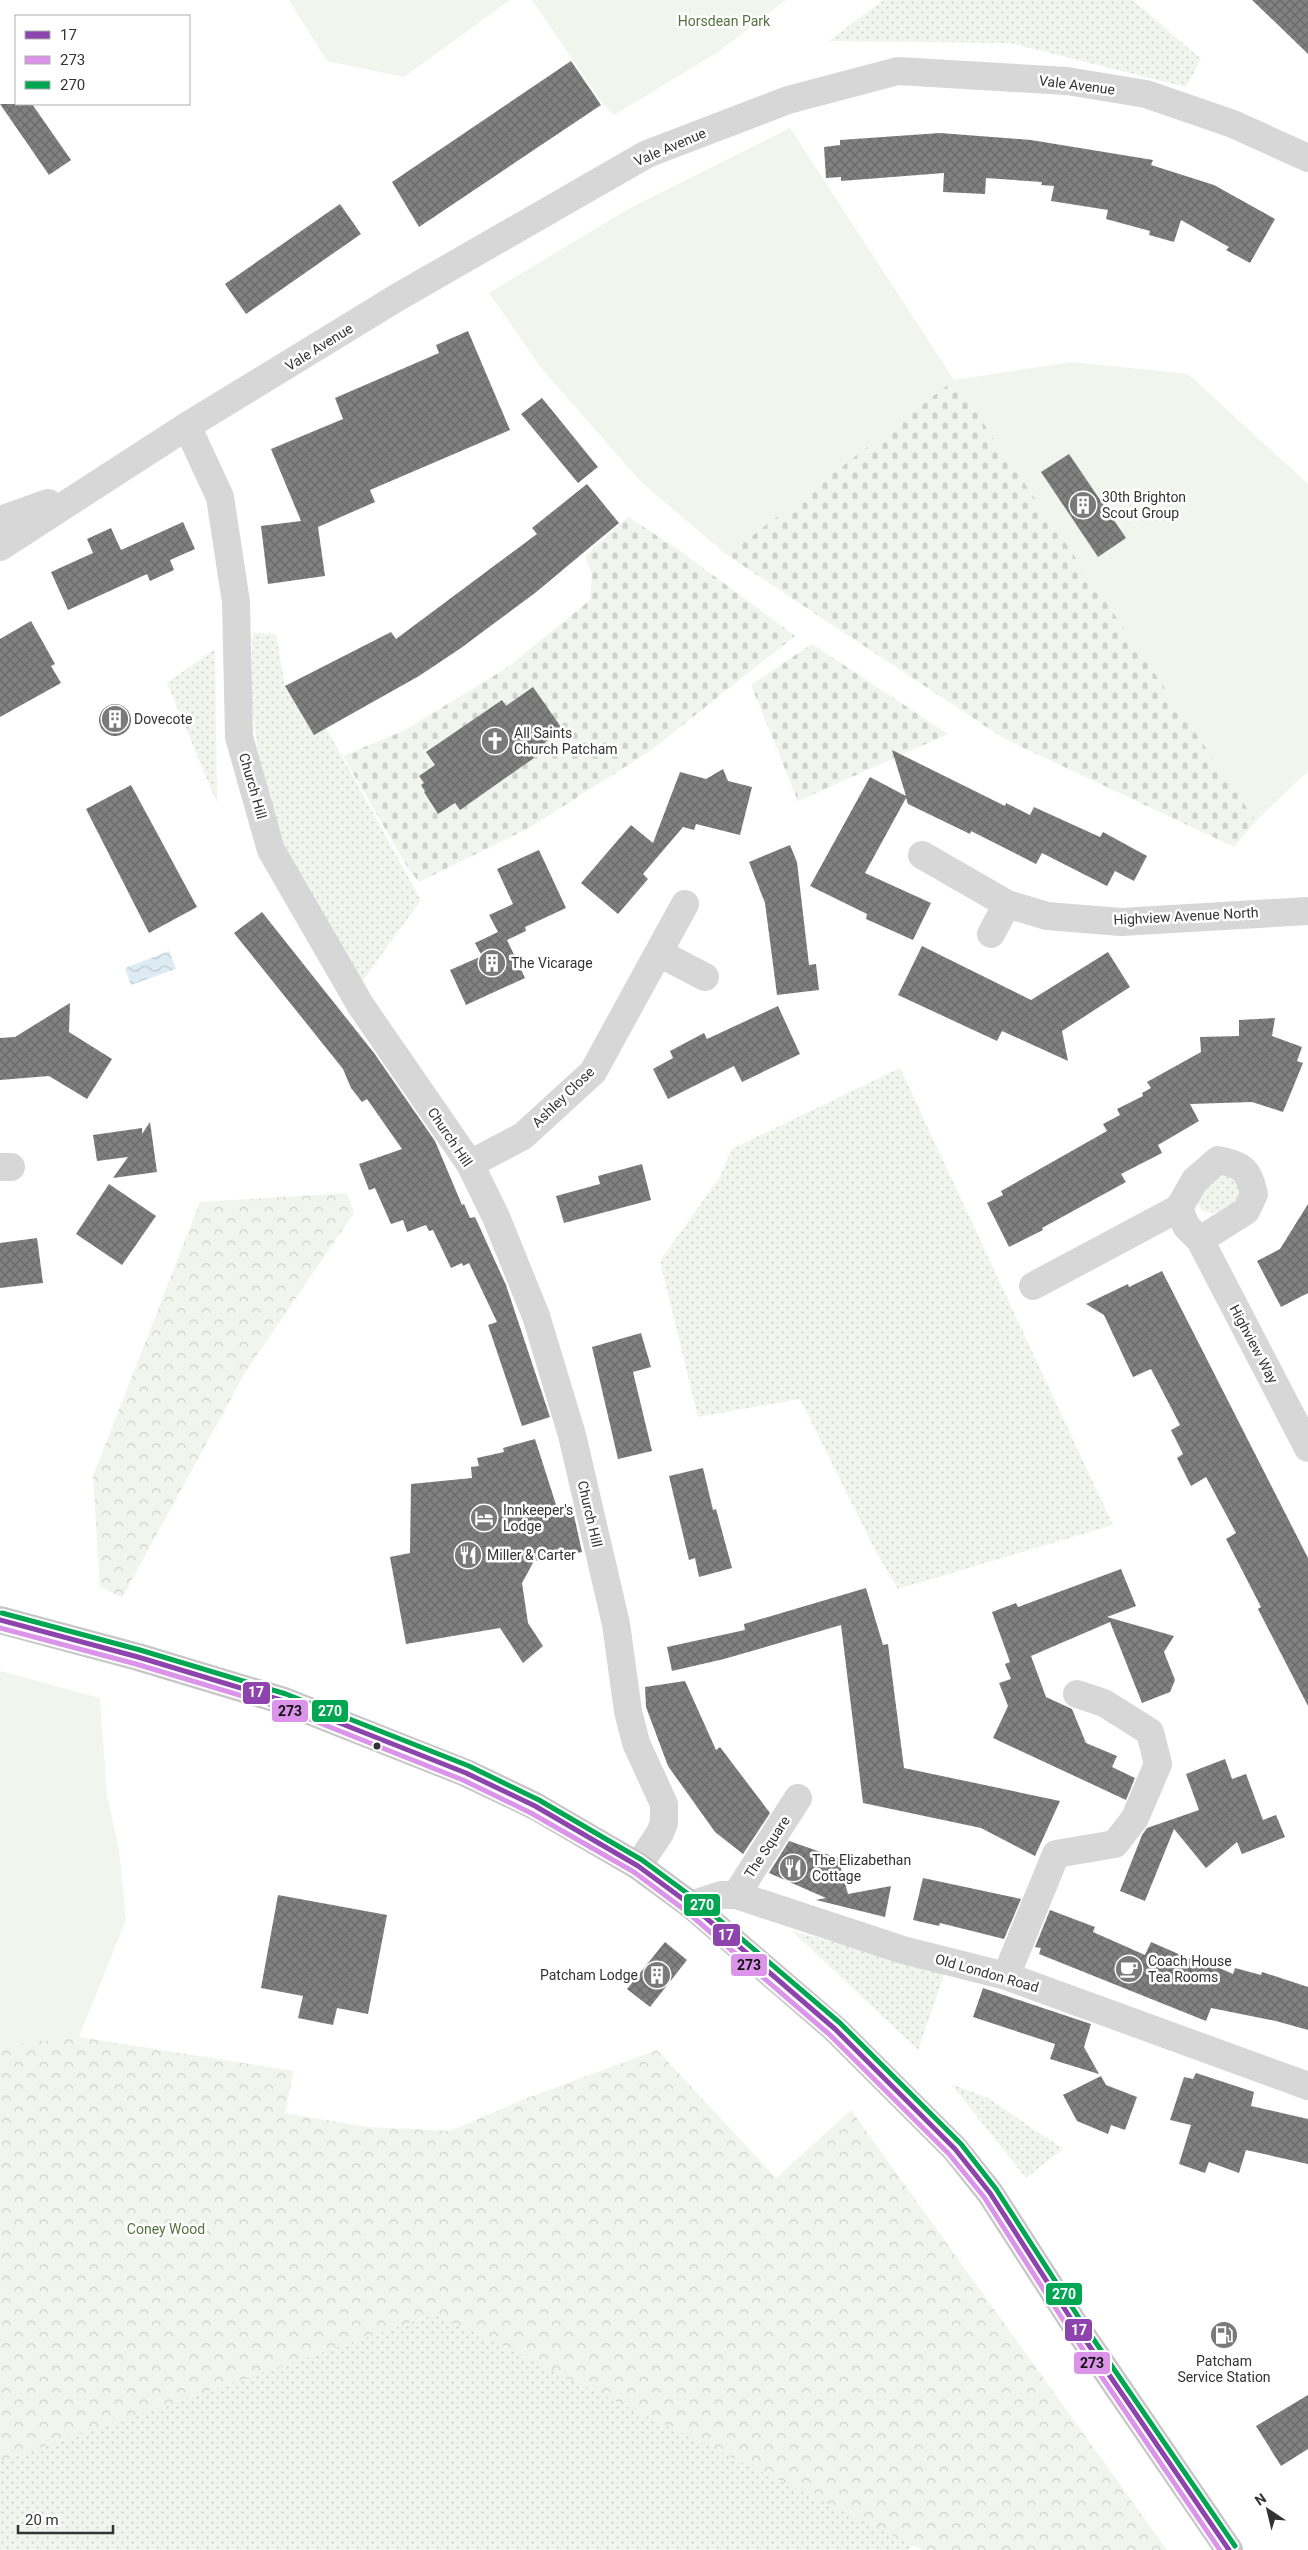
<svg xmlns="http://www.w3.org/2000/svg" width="1308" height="2550" font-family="Roboto,sans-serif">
	<defs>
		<pattern id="grass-dots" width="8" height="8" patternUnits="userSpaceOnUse" patternTransform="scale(1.25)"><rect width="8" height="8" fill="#f1f5ed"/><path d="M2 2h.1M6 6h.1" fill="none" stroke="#cfd2cc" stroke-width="1.8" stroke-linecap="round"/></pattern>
		<pattern id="forest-crowns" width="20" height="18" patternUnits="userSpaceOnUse" patternTransform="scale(1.25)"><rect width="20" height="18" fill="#f1f5ed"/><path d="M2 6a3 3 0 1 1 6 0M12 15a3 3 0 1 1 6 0" fill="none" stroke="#cfd2cc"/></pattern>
		<pattern id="cemetery-stones" width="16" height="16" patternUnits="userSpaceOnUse" patternTransform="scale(1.25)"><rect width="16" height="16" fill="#f1f5ed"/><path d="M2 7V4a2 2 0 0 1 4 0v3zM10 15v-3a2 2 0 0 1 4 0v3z" fill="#cfd2cc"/></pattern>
		<pattern id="water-waves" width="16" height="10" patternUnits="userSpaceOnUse" patternTransform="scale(1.25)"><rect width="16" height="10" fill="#ddebf3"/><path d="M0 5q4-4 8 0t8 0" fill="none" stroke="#becad1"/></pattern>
		<pattern id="building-cross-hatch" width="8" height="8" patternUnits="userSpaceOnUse" patternTransform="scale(1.25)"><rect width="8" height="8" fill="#818181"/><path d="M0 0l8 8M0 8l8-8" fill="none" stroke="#6a6a6a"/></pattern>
	</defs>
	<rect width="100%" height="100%" fill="#fff"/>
	<g fill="url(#grass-dots)">
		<path d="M883 0H1133L1201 59 1186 87 1010 43 829 41Z"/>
		<path d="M253 633 276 634 285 686 314 735 326 728 421 900 359 986 311 903 276 827 261 770 250 698Z"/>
		<path d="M215 649 217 803 167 683Z"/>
		<path d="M900 1068 1113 1525 898 1589 876 1552 800 1399 698 1417 660 1261 719 1178 732 1149Z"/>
		<path d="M1223 1172 1232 1176 1240 1187 1238 1198C1225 1209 1217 1217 1201 1210L1198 1203 1203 1188Z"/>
		<path d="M792 1931 945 1972 918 2050Z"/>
		<path d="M951 2084 988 2098 1063 2149 1026 2178Z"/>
		<path d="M436 2314 914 2545 908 2550H0V2461Z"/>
	</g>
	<g fill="url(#forest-crowns)">
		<path d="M347 1193 354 1213 246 1371 122 1598 100 1586 93 1476 200 1202Z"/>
		<path d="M79 2037 294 2071 285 2113 368 2127 450 2131 522 2100 657 2050 776 2178 851 2110 1167 2550H923L436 2314 0 2461V2045Z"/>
	</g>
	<g fill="url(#cemetery-stones)">
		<path d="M954 380 1256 821 1234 847 1003 738 727 555Z"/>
		<path d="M628 517 679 550 795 636 650 751 529 828 419 882 408 868 343 756 405 730 508 667 590 600 592 575 585 556Z"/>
		<path d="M812 644 948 734 798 801 751 685Z"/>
	</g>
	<g fill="#f1f5ed">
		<path d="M289 0H510L404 77 327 61Z"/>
		<path d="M511 0H786L718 52 614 115 603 104 532 0Z"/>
		<path d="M790 128 954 380 1072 362 1188 374 1308 484V771L1256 821 954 380 727 555 641 482 542 369 489 293 630 208Z"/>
		<path d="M0 1671 100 1698 107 1795 119 1850 126 1920 79 2037 0 2045Z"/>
	</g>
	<path fill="url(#water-waves)" d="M169 951 176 969 131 985 125 968Z"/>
	<g fill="url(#building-cross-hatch)">
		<path d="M1252 0H1308V54L1275 22Z"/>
		<path d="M571 61 601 105 419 227 392 182Z"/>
		<path d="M0 104H32L71 160 49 175Z"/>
		<path d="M940 133 1031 140 1153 160 1151 165 1214 185 1275 219 1250 263 1226 250 1229 247 1181 220 1174 242 1149 235 1150 231 1106 219 1108 210 1051 201 1054 186 1041 185 1042 182 986 178 985 194 943 192 944 173 841 181V177L826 178 824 147 840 145V140Z"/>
		<path d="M340 204 361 234 246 314 225 284Z"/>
		<path d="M468 331 510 430 370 490 375 502 318 527 325 576 268 584 261 526 301 521 271 449 343 419 335 398 439 353 436 345Z"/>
		<path d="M542 398 598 467 578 483 521 414Z"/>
		<path d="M1069 454 1126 538 1098 557 1041 472Z"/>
		<path d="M587 484 619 523 535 593 461 648 419 676 314 735 285 686 391 632 396 639 537 534 532 528Z"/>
		<path d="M183 522 195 549 170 560 174 570 150 581 147 574 68 610 51 572 93 553 87 539 111 528 121 550Z"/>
		<path d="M31 621 55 664 51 666 61 683 0 717V639Z"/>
		<path d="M533 687 563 730 530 753 534 758 460 810 455 803 438 814 424 792 425 791 421 785 424 783 419 776 435 765 426 752 502 700 506 706Z"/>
		<circle cx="115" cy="720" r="16"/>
		<path d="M892 750 1005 806 1006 803 1030 815 1034 807 1100 837 1103 832 1147 856 1134 881 1115 871 1107 886 1042 853 1036 864 971 831 970 834 908 804 906 798 865 873 931 903 913 940 866 919 867 914 810 886 870 777 906 796Z"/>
		<path d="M723 769 728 781 752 787 740 835 696 824 694 830 683 827 643 874 648 879 618 914 581 883 631 825 653 843 680 772 706 779Z"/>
		<path d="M131 785 197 907 149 933 86 809Z"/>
		<path d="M790 845 797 862 809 965 816 964 819 990 777 995 765 903 749 862Z"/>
		<path d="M539 850 566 908 525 927 526 931 507 940 525 978 466 1005 450 970 482 956 475 943 498 932 489 915 513 904 497 869Z"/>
		<path d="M262 912 374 1053 435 1141 462 1205 464 1204 470 1218 475 1217 506 1285 550 1417 522 1426 488 1325 497 1322 469 1263 463 1266 462 1263 451 1268 433 1230 429 1231 426 1225 407 1232 403 1220 391 1224 375 1188 369 1190 359 1164 402 1149 367 1099 362 1102 351 1088 343 1069 234 933Z"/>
		<path d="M922 946 1031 1000 1108 952 1130 987 1062 1031 1068 1061 1002 1031 997 1041 898 995Z"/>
		<path d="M70 1003 69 1032 112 1059 87 1099 49 1076 0 1080V1038L15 1037Z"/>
		<path d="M778 1006 800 1054 742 1082 734 1066 668 1099 653 1069 673 1058 670 1051 704 1033 707 1039Z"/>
		<path d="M1275 1018 1272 1036 1302 1047 1297 1061 1303 1063 1283 1112 1252 1102 1190 1104 1199 1121 1158 1145 1162 1153 1121 1174 1126 1182 1042 1228 1043 1230 1009 1247 987 1203 1003 1195 1001 1191 1107 1131 1103 1124 1120 1115 1117 1109 1143 1096 1142 1093 1151 1088 1147 1082 1201 1052 1200 1037 1239 1036V1020Z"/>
		<path d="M150 1122 157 1172 113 1178 128 1157 97 1161 93 1135 142 1128V1134Z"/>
		<path d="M642 1164 651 1200 564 1223 556 1196 600 1184 598 1176Z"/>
		<path d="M109 1184 156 1216 122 1265 76 1234Z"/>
		<path d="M1308 1204V1293L1281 1307 1257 1261 1280 1249Z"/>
		<path d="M37 1238 43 1283 0 1288V1243Z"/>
		<path d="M1162 1271 1308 1558V1706L1258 1609 1261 1607 1226 1539 1236 1533 1206 1477 1191 1486 1177 1458 1183 1454 1171 1430 1180 1425 1151 1369 1133 1377 1104 1315 1086 1304 1128 1284 1129 1287Z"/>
		<path d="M641 1333 651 1367 633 1372 652 1451 618 1459 592 1347Z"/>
		<path d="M535 1439 559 1514 573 1511 582 1552 534 1561 522 1583 528 1623 543 1646 523 1663 500 1628 406 1644 390 1557 410 1553 411 1484 472 1478 471 1467 479 1466 477 1458 504 1452 503 1448Z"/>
		<path d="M703 1468 713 1510 716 1509 732 1568 699 1577 695 1558 689 1560 669 1476Z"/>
		<path d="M1121 1569 1136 1606 1107 1617 1174 1636 1164 1652 1175 1680 1170 1692 1142 1703 1110 1622 1031 1656 1046 1697 1072 1709 1086 1743 1117 1756 1112 1767 1135 1778 1126 1800 993 1738 1008 1706 999 1683 1011 1679 1005 1664 1010 1662 992 1612 1016 1603 1018 1607Z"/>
		<path d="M866 1588 883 1645 888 1644 904 1768 1060 1801 1035 1856 981 1828 863 1803 841 1625 724 1659 672 1671 667 1647 745 1630 744 1624Z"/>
		<path d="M685 1681 716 1750 720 1747 770 1813 743 1854 715 1832 668 1766 646 1707 645 1687Z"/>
		<path d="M1225 1759 1232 1779 1246 1774 1263 1820 1276 1815 1285 1837 1242 1854 1237 1842 1206 1868 1174 1829 1145 1901 1120 1891 1142 1835 1147 1828 1199 1810 1186 1774Z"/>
		<path d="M789 1841 838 1858 848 1894 891 1886 885 1917 816 1900 826 1898 769 1873Z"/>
		<path d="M923 1878 1021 1899 1004 1939 940 1923 939 1926 913 1920Z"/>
		<path d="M278 1895 387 1915 368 2014 337 2008 333 2025 298 2018 303 1996 261 1988Z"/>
		<path d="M1050 1910 1095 1927 1093 1932 1145 1955 1151 1942 1206 1966 1208 1963 1233 1974 1235 1968 1261 1975 1262 1972 1308 1987V2030L1276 2021 1211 2008 1206 2021 1039 1954 1041 1948 1035 1947Z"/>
		<path d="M665 1942 687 1960 650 2007 627 1989Z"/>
		<path d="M983 1988 1091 2024 1084 2047 1099 2074 1050 2059 1055 2044 973 2017Z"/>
		<path d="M1196 2073 1254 2092 1251 2106 1308 2119V2164L1246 2150 1239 2173 1209 2162 1205 2173 1179 2164 1191 2125 1170 2120 1184 2077 1193 2079Z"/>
		<path d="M1101 2076 1106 2085 1137 2097 1125 2130 1111 2125 1108 2134 1077 2121 1063 2095Z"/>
		<path d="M1308 2395V2449L1281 2466 1256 2426Z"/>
	</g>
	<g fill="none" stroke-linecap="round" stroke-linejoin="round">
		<g stroke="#d7d7d7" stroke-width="28">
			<path d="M187 426 220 497 236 602 239 737 271 850 361 1006 470 1164 496 1217 536 1316 572 1435 616 1624 628 1711 636 1743 664 1804V1823L660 1833 638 1866"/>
			<path d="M0 520 48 503"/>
			<path d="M0 547 187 426 398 297 647 154 788 100 898 71 1067 81 1146 94 1233 124 1308 158"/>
			<path d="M922 855 1007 904 1047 916 1121 922 1308 911"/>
			<path d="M991 934 1007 904"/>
			<path d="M659 953 705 977"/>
			<path d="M470 1164 523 1136 593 1072 685 904"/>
			<path d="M0 1167H11"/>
			<path d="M1179 1208 1195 1180 1218 1160C1242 1164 1249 1170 1254 1194L1246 1211 1200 1240"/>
			<path d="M1033 1286 1179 1208 1186 1226 1200 1240 1308 1448"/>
			<path d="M736 1895 798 1798"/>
			<path d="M691 1905 721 1895H736L903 1950 1006 1976 1308 2086"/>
			<path d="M1006 1976 1056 1854 1115 1844 1135 1818 1158 1764 1150 1732 1104 1703 1077 1694"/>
		</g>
		<path stroke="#c7c7c7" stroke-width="28" d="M0 1620 138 1657 284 1701 466 1773 535 1806 638 1866 691 1905 835 2029 955 2149 990 2193 1075 2325 1229 2550"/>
		<defs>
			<path id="bus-1" d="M0 1620 138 1657 284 1701 466 1773 535 1806 638 1866 691 1905 835 2029 955 2149 990 2193 1075 2325 1229 2550"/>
			<path id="bus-2" d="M0 1628 136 1664 282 1708 463 1780 531 1813 634 1872 686 1911 830 2035 949 2154 984 2197 1069 2329 1220 2550"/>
			<path id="bus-3" d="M2 1613 140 1650 286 1694 469 1766 539 1800 642 1860 695 1899 840 2023 961 2144 996 2189 1081 2321 1235 2546"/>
		</defs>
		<use href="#bus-1" stroke="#fff" stroke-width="9"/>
		<use href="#bus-2" stroke="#fff" stroke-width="9"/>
		<use href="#bus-3" stroke="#fff" stroke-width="9"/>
		<use href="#bus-1" stroke="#8e44ad" stroke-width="5"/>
		<use href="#bus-2" stroke="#db94ea" stroke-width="5"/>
		<use href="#bus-3" stroke="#00a651" stroke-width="5"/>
	</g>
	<defs>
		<symbol id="building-disc" viewBox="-11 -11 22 22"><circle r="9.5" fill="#7a7a7a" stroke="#fff"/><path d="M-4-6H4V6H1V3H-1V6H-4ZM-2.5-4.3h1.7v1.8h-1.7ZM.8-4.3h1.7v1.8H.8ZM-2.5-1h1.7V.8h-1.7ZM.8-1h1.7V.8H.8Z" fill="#fff"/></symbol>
		<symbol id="church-disc" viewBox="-11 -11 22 22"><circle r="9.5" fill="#7a7a7a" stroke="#fff"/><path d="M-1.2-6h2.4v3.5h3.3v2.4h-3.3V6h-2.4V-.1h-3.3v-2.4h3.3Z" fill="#fff"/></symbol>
		<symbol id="hotel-disc" viewBox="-11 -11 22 22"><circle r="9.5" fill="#7a7a7a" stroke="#fff"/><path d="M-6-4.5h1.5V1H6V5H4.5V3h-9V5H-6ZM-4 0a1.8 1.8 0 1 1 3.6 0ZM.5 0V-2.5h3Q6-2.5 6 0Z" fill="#fff"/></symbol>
		<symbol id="restaurant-disc" viewBox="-11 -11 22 22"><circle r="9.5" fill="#7a7a7a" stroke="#fff"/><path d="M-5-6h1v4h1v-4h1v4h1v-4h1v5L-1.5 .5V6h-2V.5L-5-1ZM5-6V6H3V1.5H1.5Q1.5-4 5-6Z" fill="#fff"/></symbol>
		<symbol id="cafe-disc" viewBox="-11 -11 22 22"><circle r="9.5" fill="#7a7a7a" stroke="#fff"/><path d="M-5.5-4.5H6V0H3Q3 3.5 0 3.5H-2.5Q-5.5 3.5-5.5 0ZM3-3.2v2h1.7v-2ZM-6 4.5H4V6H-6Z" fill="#fff"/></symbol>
		<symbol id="fuel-disc" viewBox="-11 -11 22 22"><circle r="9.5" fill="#7a7a7a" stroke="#fff"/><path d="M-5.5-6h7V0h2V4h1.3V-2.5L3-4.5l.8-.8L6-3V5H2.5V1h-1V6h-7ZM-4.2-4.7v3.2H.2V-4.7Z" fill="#fff"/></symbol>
	</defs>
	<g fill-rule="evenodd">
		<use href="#building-disc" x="1067" y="489" width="32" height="32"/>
		<use href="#building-disc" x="99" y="703" width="32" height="32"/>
		<use href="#church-disc" x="479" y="725" width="32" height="32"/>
		<use href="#building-disc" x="476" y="947" width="32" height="32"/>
		<use href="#hotel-disc" x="468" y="1502" width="32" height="32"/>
		<use href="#restaurant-disc" x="452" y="1539" width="32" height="32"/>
		<use href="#restaurant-disc" x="777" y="1852" width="32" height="32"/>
		<use href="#cafe-disc" x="1113" y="1953" width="32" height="32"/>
		<use href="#building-disc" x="641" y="1959" width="32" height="32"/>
		<use href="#fuel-disc" x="1208" y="2319" width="32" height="32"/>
	</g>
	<circle fill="#333" stroke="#fff" stroke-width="2" cx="377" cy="1746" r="4.5"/>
	<g text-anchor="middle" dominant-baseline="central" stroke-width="5" stroke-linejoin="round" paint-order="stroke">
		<g font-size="14" fill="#56703f" stroke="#fff">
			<text x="724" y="21">Horsdean Park</text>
			<text x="166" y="2229">Coney Wood</text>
		</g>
		<g font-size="14" fill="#333" stroke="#fff">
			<text transform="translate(1077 85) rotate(7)">Vale Avenue</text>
			<text transform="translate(670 147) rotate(-23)">Vale Avenue</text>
			<text transform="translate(319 347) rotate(-32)">Vale Avenue</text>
			<text transform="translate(253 786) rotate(74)">Church Hill</text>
			<text transform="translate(1186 916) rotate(-3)">Highview Avenue North</text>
			<text transform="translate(563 1097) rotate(-44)">Ashley Close</text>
			<text transform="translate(450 1137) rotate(56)">Church Hill</text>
			<text transform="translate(1254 1344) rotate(62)">Highview Way</text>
			<text transform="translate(590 1514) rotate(77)">Church Hill</text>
			<text transform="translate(767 1847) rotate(-57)">The Square</text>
			<text transform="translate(987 1973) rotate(16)">Old London Road</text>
		</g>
		<g font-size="14" fill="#333" stroke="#fff" text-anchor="start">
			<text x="1102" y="497">30th Brighton<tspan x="1102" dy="16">Scout Group</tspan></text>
			<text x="134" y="719">Dovecote</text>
			<text x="514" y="733">All Saints<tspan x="514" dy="16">Church Patcham</tspan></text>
			<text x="511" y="963">The Vicarage</text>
			<text x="503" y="1510">Innkeeper's<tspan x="503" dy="16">Lodge</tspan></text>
			<text x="487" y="1555">Miller &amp; Carter</text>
			<text x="812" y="1860">The Elizabethan<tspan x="812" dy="16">Cottage</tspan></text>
			<text x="1148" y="1961">Coach House<tspan x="1148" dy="16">Tea Rooms</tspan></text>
			<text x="638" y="1975" text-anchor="end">Patcham Lodge</text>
			<text x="1224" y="2361" text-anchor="middle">Patcham<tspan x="1224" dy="16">Service Station</tspan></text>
		</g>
	</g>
	<g stroke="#fff" stroke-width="2">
		<rect x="242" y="1681" width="29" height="24" rx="5" fill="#8e44ad"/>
		<rect x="311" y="1699" width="38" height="24" rx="5" fill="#00a651"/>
		<rect x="271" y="1699" width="38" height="24" rx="5" fill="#db94ea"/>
		<rect x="683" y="1893" width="38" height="24" rx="5" fill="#00a651"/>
		<rect x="712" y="1923" width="29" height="24" rx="5" fill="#8e44ad"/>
		<rect x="730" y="1953" width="38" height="24" rx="5" fill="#db94ea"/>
		<rect x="1045" y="2282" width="38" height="24" rx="5" fill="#00a651"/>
		<rect x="1064" y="2318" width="29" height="24" rx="5" fill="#8e44ad"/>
		<rect x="1073" y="2351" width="38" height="24" rx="5" fill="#db94ea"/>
	</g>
	<g font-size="14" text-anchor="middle" font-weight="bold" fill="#fff">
		<text x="256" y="1697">17</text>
		<text x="330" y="1716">270</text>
		<text x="702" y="1910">270</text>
		<text x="726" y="1940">17</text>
		<text x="1064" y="2299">270</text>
		<text x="1079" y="2335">17</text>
	</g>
	<g font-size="14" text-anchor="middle" font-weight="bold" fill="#111">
		<text x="290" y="1716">273</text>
		<text x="749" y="1970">273</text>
		<text x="1092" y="2368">273</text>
	</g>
	<rect x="15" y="15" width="175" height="90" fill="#ffffff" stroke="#adadad"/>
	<rect x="25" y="31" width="25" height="8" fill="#8e44ad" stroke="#adadad"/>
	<text x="60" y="40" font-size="15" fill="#333333">17</text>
	<rect x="25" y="56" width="25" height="8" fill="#db94ea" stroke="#adadad"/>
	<text x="60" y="65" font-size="15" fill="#333333">273</text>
	<rect x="25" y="81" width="25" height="8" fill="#00a651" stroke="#adadad"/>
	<text x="60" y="90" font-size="15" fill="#333333">270</text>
	<g transform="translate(1268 2510) rotate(325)" stroke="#ffffff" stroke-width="4" paint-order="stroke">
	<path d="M0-4L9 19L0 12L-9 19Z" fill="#333333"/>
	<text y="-8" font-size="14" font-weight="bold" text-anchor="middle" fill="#333333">N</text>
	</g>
	<path d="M18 2525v8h95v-8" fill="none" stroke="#333333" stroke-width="2.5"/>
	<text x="25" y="2525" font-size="15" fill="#333333" stroke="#ffffff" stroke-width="4" paint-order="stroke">20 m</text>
</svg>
